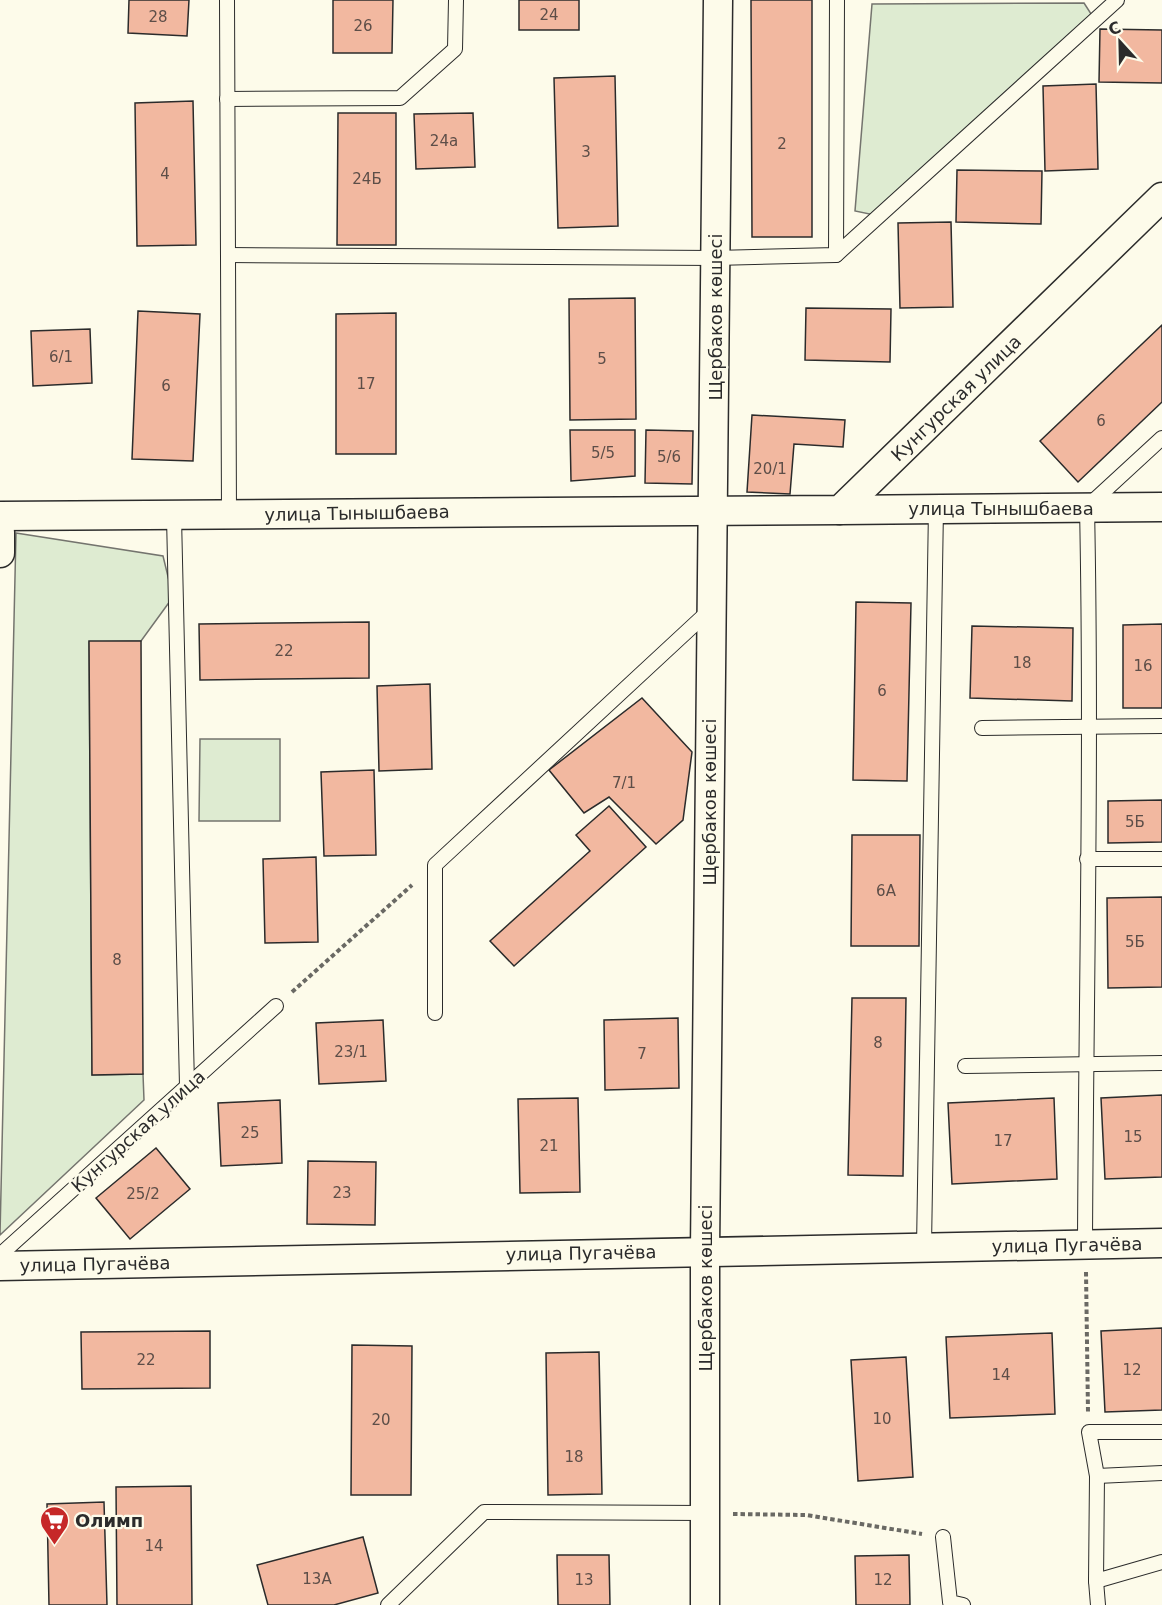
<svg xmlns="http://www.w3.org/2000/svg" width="1162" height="1605" font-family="'DejaVu Sans',sans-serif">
	<rect width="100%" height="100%" fill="#fdfbea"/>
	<g fill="#deebd1" stroke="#74746e" stroke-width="1.5">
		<path d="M1084 3 1095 20 879 216 855 211 872 4Z"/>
		<path d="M16 533 163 556 173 597 141 641 89 642 92 1075 143 1074 144 1100 0 1235Z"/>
		<path d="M200 739H280V821H199Z"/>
	</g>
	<g fill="#f2b8a0" stroke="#2b2b2b" stroke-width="1.5">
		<path d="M129 0H189L187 36 128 33Z"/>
		<path d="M333 0H393L392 53H333Z"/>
		<rect x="519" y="0" width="60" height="30"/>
		<path d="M751 0H812V237H752Z"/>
		<path d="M1100 29 1162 30V83L1099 82Z"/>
		<path d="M615 76 618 226 558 228 554 78Z"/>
		<path d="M1096 84 1098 169 1045 171 1043 86Z"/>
		<path d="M193 101 196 245 137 246 135 103Z"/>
		<path d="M338 113H396V245H337Z"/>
		<path d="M473 113 475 167 416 169 414 114Z"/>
		<path d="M957 170 1042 171 1041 224 956 222Z"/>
		<path d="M951 222 953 307 900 308 898 223Z"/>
		<path d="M635 298 636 419 570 420 569 299Z"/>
		<path d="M806 308 891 309 890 362 805 360Z"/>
		<path d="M138 311 200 314 193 461 132 459Z"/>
		<path d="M396 313V454H336V314Z"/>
		<path d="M1162 325V402L1078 482 1040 441Z"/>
		<path d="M90 329 92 383 33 386 31 331Z"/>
		<path d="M752 415 845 420 843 447 794 444 790 494 747 492Z"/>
		<path d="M570 430H635V476L571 481Z"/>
		<path d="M646 430 693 431 692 484 645 483Z"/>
		<path d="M856 602 911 603 907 781 853 780Z"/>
		<path d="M369 622V678L200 680 199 624Z"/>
		<path d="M1162 624V708H1123V625Z"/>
		<path d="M972 626 1073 628 1072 701 970 698Z"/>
		<path d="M89 641H141L143 1074 92 1075Z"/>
		<path d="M430 684 432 769 379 771 377 686Z"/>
		<path d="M642 698 692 752 683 820 656 844 609 797 584 813 549 770Z"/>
		<path d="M374 770 376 855 324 856 321 772Z"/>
		<path d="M1162 800V842L1108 843V801Z"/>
		<path d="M609 806 646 847 514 966 490 941 590 851 576 835Z"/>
		<path d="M852 835H920L919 946H851Z"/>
		<path d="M316 857 318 942 265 943 263 859Z"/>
		<path d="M1162 897V987L1108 988 1107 898Z"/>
		<path d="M852 998H906L903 1176 848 1175Z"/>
		<path d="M678 1018 679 1088 605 1090 604 1020Z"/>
		<path d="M383 1020 386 1081 319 1084 316 1023Z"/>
		<path d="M1162 1095V1177L1105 1179 1101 1098Z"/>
		<path d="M578 1098 580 1192 520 1193 518 1099Z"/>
		<path d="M1054 1098 1057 1179 952 1184 948 1103Z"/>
		<path d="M280 1100 282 1163 221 1166 218 1103Z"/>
		<path d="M156 1148 190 1189 130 1239 96 1198Z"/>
		<path d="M308 1161 376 1162 375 1225 307 1224Z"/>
		<path d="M1162 1328V1410L1105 1412 1101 1331Z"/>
		<path d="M210 1331V1388L82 1389 81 1332Z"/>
		<path d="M1052 1333 1055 1414 950 1418 946 1337Z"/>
		<path d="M352 1345 412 1346 411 1495H351Z"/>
		<path d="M599 1352 602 1494 548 1495 546 1353Z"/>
		<path d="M906 1357 913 1477 858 1481 851 1360Z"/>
		<path d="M191 1486 192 1605H117L116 1487Z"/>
		<path d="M104 1502 107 1605H49L47 1504Z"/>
		<path d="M363 1537 378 1593 334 1605H268L257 1565Z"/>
		<path d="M557 1555H609L610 1605H558Z"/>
		<path d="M909 1555 910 1605H856L855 1556Z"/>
	</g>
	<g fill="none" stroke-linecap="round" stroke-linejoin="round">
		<defs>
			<g id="lane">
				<path d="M227 0 229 514"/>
				<path d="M227 99 400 98 455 49 456 0"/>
				<path d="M228 255 715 258 836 255 1117 0"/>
				<path d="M836 255 837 0"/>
				<path d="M174 517 187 1086"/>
				<path d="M982 728 1162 726"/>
				<path d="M1087 859H1162"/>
				<path d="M435 1013V865L710 610"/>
				<path d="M965 1066 1162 1063"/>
				<path d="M1085 1245C1086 999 1092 753 1087 507L1162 438"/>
				<path d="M924 1247 936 508"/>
				<path d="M0 1255 276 1006"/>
				<path d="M1162 1432H1089L1097 1476 1096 1581 1162 1562"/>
				<path d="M1097 1476 1162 1473"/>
				<path d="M943 1537 950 1602 963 1605"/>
				<path d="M1096 1581 1098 1605"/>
				<path d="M388 1605 484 1512 705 1513"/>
			</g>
			<g id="street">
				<path d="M840 510 1162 507"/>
				<path d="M0 516 840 510 1162 197"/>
				<path d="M0 532V553"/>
				<path d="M0 1266 1162 1243"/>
				<path d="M705 1605V1251L718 0"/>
			</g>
		</defs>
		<use href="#lane" stroke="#2b2b2b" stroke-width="16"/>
		<use href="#street" stroke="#2b2b2b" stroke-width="31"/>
		<g stroke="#6a6964" stroke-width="4" stroke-dasharray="4.5 3" stroke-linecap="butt">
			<path d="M292 992 412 885"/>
			<path d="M1086 1272 1088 1412"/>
			<path d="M733 1514 806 1515 922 1534"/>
		</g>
		<use href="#lane" stroke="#fdfbea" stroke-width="14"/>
		<use href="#street" stroke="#fdfbea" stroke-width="28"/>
	</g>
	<defs>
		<symbol id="supermarket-pin" viewBox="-11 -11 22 30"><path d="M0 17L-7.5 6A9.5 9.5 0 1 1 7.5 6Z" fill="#c62828" stroke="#fdfbea"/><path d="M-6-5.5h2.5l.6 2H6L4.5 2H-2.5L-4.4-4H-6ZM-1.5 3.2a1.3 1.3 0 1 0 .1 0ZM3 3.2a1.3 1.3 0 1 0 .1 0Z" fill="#fff"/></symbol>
	</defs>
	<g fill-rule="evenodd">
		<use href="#supermarket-pin" x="38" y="1504" width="33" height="45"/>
	</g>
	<g text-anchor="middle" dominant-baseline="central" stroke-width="4.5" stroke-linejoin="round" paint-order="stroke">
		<g font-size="15" fill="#5d4e48">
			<text x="549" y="15">24</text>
			<text x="158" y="17">28</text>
			<text x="363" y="26">26</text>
			<text x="444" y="141">24а</text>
			<text x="782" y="144">2</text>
			<text x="586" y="152">3</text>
			<text x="165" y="174">4</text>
			<text x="367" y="179">24Б</text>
			<text x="61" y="357">6/1</text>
			<text x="602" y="359">5</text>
			<text x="366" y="384">17</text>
			<text x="166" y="386">6</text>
			<text x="1101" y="421">6</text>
			<text x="603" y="453">5/5</text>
			<text x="669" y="457">5/6</text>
			<text x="770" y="469">20/1</text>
			<text x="284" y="651">22</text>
			<text x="1022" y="663">18</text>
			<text x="1143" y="666">16</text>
			<text x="882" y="691">6</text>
			<text x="624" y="783">7/1</text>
			<text x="1135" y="822">5Б</text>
			<text x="886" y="891">6А</text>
			<text x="1135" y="942">5Б</text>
			<text x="117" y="960">8</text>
			<text x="878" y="1043">8</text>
			<text x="351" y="1052">23/1</text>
			<text x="642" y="1054">7</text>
			<text x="250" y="1133">25</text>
			<text x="1133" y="1137">15</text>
			<text x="1003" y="1141">17</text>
			<text x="549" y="1146">21</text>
			<text x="342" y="1193">23</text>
			<text x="143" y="1194">25/2</text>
			<text x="146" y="1360">22</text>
			<text x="1132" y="1370">12</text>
			<text x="1001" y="1375">14</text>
			<text x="882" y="1419">10</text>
			<text x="381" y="1420">20</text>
			<text x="574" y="1457">18</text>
			<text x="154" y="1546">14</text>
			<text x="317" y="1579">13А</text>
			<text x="584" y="1580">13</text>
			<text x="883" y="1580">12</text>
		</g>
		<g font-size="18" fill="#2b2b2b" stroke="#fdfbea">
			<text transform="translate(715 317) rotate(-90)">Щербаков көшесі</text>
			<text transform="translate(956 398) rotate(-44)">Кунгурская улица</text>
			<text x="1001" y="508">улица Тынышбаева</text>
			<text transform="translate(357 513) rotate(-1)">улица Тынышбаева</text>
			<text transform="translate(709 802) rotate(-90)">Щербаков көшесі</text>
			<text transform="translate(138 1131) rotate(-42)">Кунгурская улица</text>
			<text transform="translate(1067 1245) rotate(-1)">улица Пугачёва</text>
			<text transform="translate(581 1253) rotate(-1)">улица Пугачёва</text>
			<text transform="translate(95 1264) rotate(-1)">улица Пугачёва</text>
			<text transform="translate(705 1288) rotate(-90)">Щербаков көшесі</text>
		</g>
		<g font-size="18" font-weight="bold" fill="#2b2b2b" stroke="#fdfbea" text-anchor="start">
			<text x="75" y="1520">Олимп</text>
		</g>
	</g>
	<g transform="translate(1120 42) rotate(338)" stroke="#fdfbea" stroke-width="4.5" paint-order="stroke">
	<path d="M0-4.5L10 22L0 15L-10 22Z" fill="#2b2b2b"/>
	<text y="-9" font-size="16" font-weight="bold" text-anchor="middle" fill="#2b2b2b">С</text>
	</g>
</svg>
